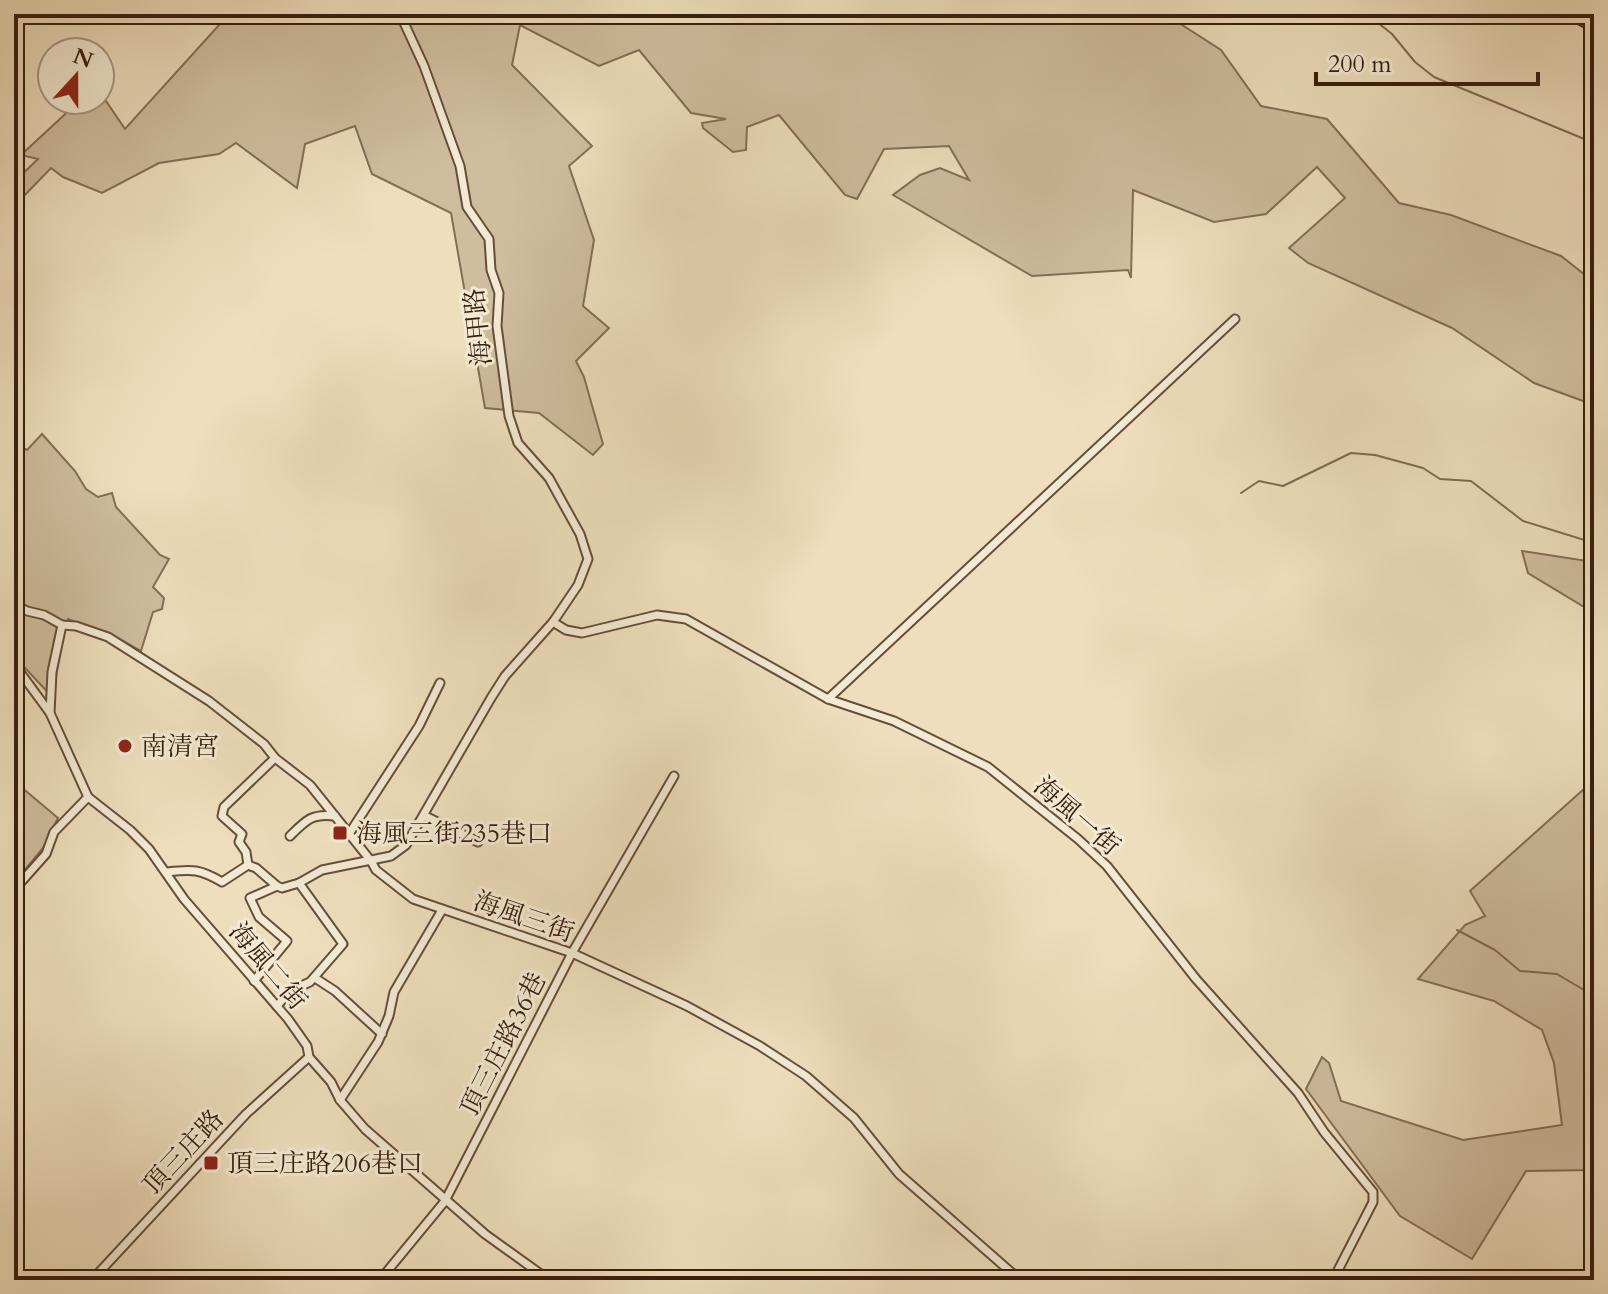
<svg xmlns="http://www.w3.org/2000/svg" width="1608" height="1294" font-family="Cardo,'Noto Serif TC',serif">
	<rect width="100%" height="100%" fill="#eedebd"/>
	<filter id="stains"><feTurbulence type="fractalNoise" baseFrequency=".0025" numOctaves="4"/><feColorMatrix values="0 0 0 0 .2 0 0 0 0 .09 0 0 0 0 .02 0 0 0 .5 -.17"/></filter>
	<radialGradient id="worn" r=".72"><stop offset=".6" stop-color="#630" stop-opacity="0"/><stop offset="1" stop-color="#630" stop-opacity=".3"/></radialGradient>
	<g fill="#cfbd9f" stroke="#846e56" stroke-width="2">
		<path d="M229 14H1165L1221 50 1261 106 1327 119 1399 203 1451 215 1561 256 1594 282V405L1534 383 1452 328 1308 263 1289 248 1345 198 1317 167 1266 214 1214 222 1133 190 1131 278 1128 270 1032 276 893 195 920 175 940 168 969 180 949 146 884 149 857 199 845 195 779 115 747 127 746 150 733 152 703 128 702 123 726 119 691 113 639 50 599 66 520 25 512 65 592 146 569 166 594 240 583 306 609 328 576 361 584 377 603 444 593 455 539 413 485 408 451 213 372 174 355 126 305 144 297 188 236 143 219 154 159 163 102 193 63 177 51 168 20 200 14 194V182L38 159 21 155 75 105 84 110 106 101 125 129Z"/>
		<path d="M42 434 75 471 86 489 98 497 112 493 116 507 160 555 169 559 153 587 164 598 162 609 153 612 141 651 116 637 68 619 63 630 53 698 14 656V443L27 450Z"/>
		<path d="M1522 551 1594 562V613L1528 573Z"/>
		<path d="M1594 780V1170L1526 1171 1472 1259 1400 1216 1306 1089 1322 1057 1329 1063 1341 1101 1463 1140 1562 1125 1554 1063 1542 1030 1494 1001 1418 979 1465 925 1485 916 1470 891Z"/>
		<path d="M14 781 58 818 43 848 14 883Z"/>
	</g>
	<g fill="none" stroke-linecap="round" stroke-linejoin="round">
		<g stroke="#806a53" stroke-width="2">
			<path d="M1367 14 1392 34 1415 62 1434 77 1594 143"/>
			<path d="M1241 493 1259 481 1283 486 1351 453 1375 455 1423 468 1440 479 1471 481 1523 521 1594 543"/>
			<path d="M1457 930 1495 950 1520 971 1557 974 1594 996"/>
		</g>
		<defs>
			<g id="street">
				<path d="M14 604 27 611 44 615 62 625 76 626 108 637 209 701 264 744 275 758 310 785 371 861 376 870 413 899 572 953 687 1006 760 1046 806 1076 854 1118 899 1174 1020 1280"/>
				<path d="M553 622 566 630 582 633 657 615 686 619 828 699 894 721 988 767 1078 839 1107 866 1196 979 1298 1093 1324 1132 1373 1192V1202L1333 1280"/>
				<path d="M62 625 52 672 50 713 88 797 130 830 149 849 184 899 288 1019 307 1046 309 1057 331 1082 340 1100 365 1129 485 1234 549 1280"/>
				<path d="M14 664 50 713"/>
				<path d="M828 699 1235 319"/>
				<path d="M425 816 478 842"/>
				<path d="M349 834 419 726 440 683"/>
				<path d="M290 836C306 820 312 813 335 816"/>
				<path d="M248 865 246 852 239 842 242 834 222 816 224 807 275 758"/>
				<path d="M167 872C193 869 200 869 222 882L248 865 256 868 277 886"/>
				<path d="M14 890 46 854 54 832 88 797"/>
				<path d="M315 978 335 991 382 1034"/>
				<path d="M254 981 287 941 259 917 250 898 277 886 282 888 299 883 322 870 391 856 406 845 491 698 505 676 553 622 578 585 588 559 580 534 549 478 518 443 509 416 497 326 499 293 491 270 489 239 467 207 460 166 424 66 400 14"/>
				<path d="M277 1006 290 991 310 982 343 944 299 883"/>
				<path d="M340 1100 378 1042 389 1016 394 992 442 910"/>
				<path d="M92 1280 246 1114 309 1057"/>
				<path d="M380 1280 445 1201 572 953 674 776"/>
			</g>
			<path id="highway" d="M1574 14 1594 25"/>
		</defs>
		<use href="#street" stroke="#664e39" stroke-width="11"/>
		<use href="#highway" stroke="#381e0d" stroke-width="16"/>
		<use href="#street" stroke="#f4ead4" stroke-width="7"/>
		<use href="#highway" stroke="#eedebd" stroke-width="12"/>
	</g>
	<g fill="#8f2418" stroke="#f4ead4" stroke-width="3">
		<circle cx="125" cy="746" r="8"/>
		<rect x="332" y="825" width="16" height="16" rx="4"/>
		<rect x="203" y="1155" width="16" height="16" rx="4"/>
	</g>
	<g text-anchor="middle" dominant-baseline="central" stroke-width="6" stroke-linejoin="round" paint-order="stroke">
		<g font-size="26" fill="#381e0d" stroke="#f4ead4">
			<text transform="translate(478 327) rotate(-96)">海甲路</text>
			<text transform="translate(1077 816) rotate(41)">海風一街</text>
			<text transform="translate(524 917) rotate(19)">海風三街</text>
			<text transform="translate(268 966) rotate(50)">海風二街</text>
			<text transform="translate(503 1044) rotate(-63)">頂三庄路36巷</text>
			<text transform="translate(183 1152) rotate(-47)">頂三庄路</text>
		</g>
		<g font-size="26" fill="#381e0d" stroke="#f4ead4" text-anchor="start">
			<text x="141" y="746">南清宮</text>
			<text x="356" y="833">海風三街235巷口</text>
			<text x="227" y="1163">頂三庄路206巷口</text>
		</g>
	</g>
	<rect width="1608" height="1294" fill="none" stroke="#eedebd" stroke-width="48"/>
	<rect x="16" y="16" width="1576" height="1262" fill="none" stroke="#381e0d" stroke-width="4"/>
	<rect x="24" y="24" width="1560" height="1246" fill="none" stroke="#381e0d" stroke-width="2"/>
	<g transform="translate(76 76) rotate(21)"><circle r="38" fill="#f4ead4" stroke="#a99884" stroke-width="2"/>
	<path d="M0-6L14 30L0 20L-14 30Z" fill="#8f2418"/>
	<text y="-12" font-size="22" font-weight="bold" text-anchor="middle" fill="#381e0d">N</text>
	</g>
	<path d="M1316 72v12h222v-12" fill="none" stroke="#381e0d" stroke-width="4"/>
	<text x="1328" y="72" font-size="24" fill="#381e0d" stroke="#f4ead4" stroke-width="6" paint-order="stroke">200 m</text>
	<rect width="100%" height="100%" filter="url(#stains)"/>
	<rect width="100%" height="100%" fill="url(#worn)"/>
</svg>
